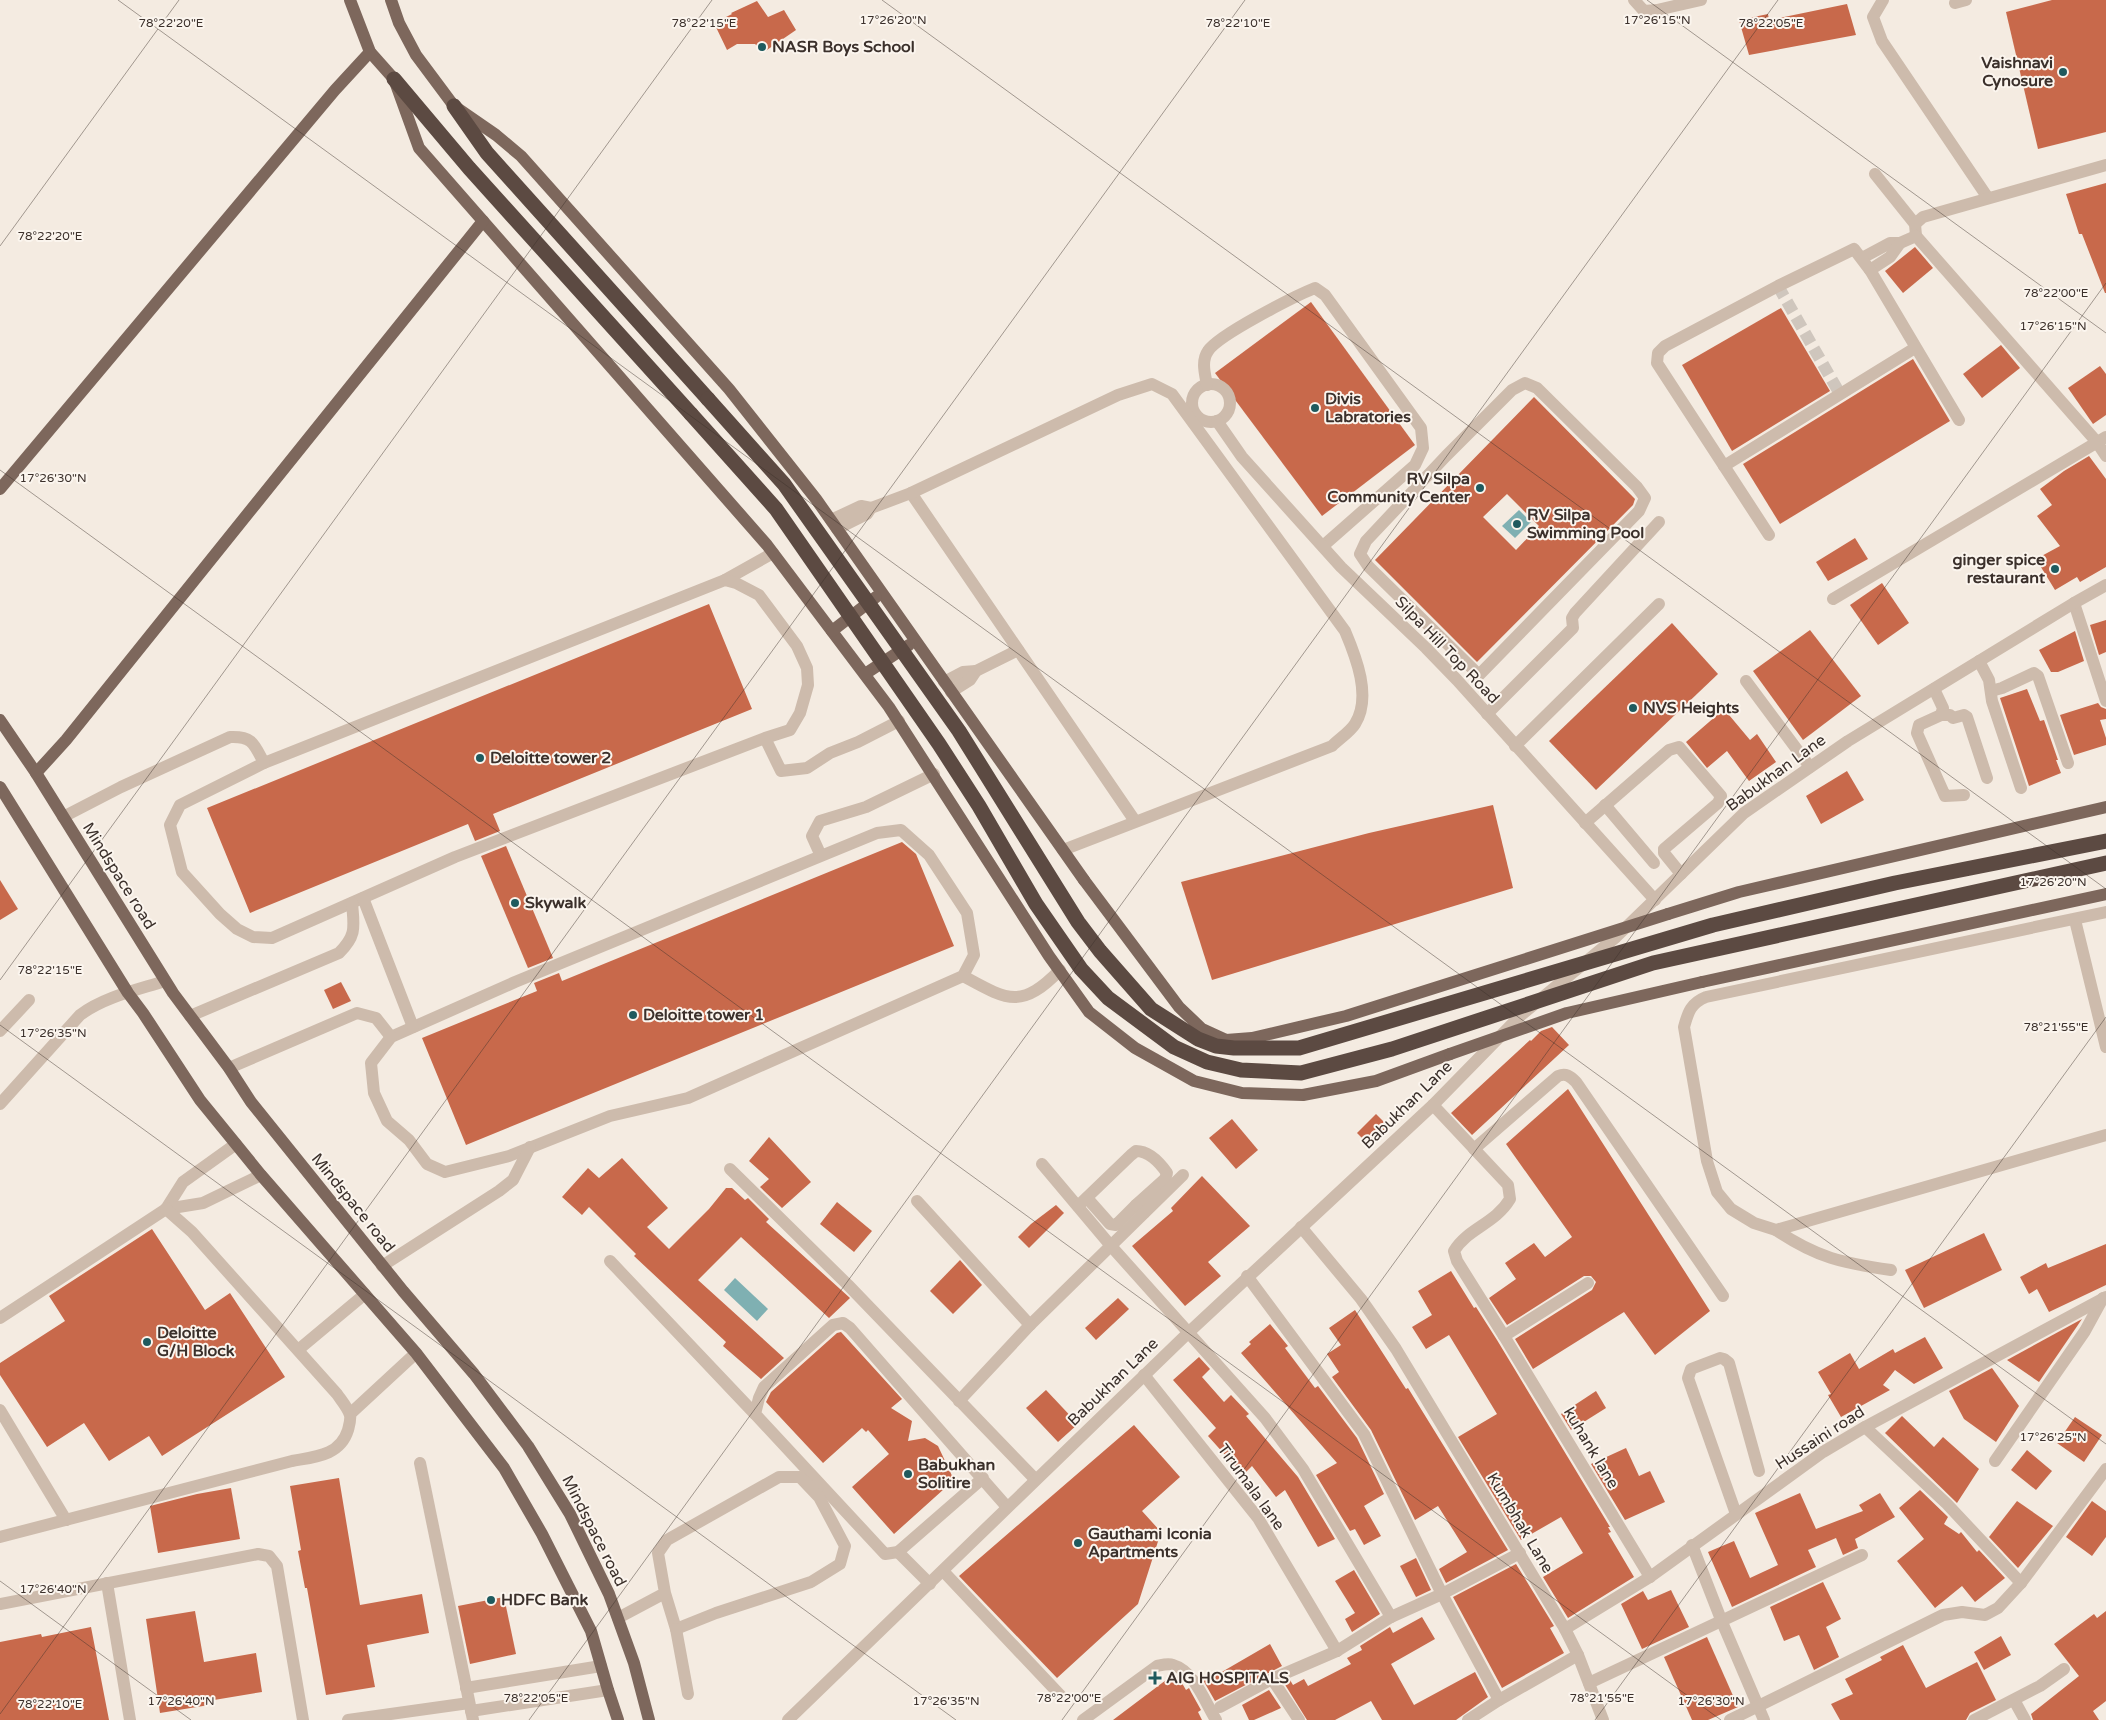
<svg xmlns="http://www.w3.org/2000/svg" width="2106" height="1720" font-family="'Varela Round',sans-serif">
	<rect width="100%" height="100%" fill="#f4ebe1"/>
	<g fill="#7fb0b2">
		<path d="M1519 510 1531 522 1515 538 1502 526Z"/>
		<path d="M735 1278 768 1309 757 1321 724 1290Z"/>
	</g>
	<g fill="#c8694b" fill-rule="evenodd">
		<path d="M2052 0H2106V132L2038 149 2006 12Z"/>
		<path d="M757 1 768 17 784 10 796 30 764 52 755 44H737L727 50 714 23 732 14 731 13Z"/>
		<path d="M1847 4 1856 35 1749 55 1739 20 1768 14 1769 20Z"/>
		<path d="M2106 183V293H2105L2082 234H2079L2066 194Z"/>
		<path d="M1915 247 1933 268 1903 293 1885 271Z"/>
		<path d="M1311 302 1415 445 1322 516 1215 373Z"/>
		<path d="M1781 308 1830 391 1732 451 1682 365Z"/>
		<path d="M2001 345 2020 368 1982 398 1963 374Z"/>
		<path d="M1913 359 1950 421 1780 524 1743 464Z"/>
		<path d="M2100 366 2106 374V415L2093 424 2068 388Z"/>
		<path d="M1534 397 1635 499 1633 505 1477 662 1375 560ZM1507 494 1539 526 1516 550 1483 517Z"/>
		<path d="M2089 456 2106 479V567L2080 582 2077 577 2055 590 2036 559 2060 546 2037 516 2052 505 2040 489 2064 471Z"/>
		<path d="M1855 538 1868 559 1828 581 1816 562Z"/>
		<path d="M1882 583 1909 623 1878 645 1850 605Z"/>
		<path d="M709 604 752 709 493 814 500 831 475 841 468 824 250 913 207 808Z"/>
		<path d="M2106 620V652L2099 655 2090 625Z"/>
		<path d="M1672 623 1718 674 1596 790 1549 741Z"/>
		<path d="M1810 630 1861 696 1803 740 1753 671Z"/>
		<path d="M2075 631 2084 661 2058 672H2051L2039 650Z"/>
		<path d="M2027 689 2040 721 2044 720 2058 760H2056L2061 773 2029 786 2000 698Z"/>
		<path d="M2098 703 2101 707 2106 709V719L2100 720 2106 738V745L2074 755 2060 715Z"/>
		<path d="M1724 709 1750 740 1757 734 1776 762 1749 781 1727 751 1707 768 1686 742Z"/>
		<path d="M1847 771 1864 800 1821 824 1806 796Z"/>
		<path d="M1493 805 1513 888 1212 980 1181 882 1369 833Z"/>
		<path d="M902 842 916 854 954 946 466 1145 422 1038 537 991 534 983 559 973 562 981Z"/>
		<path d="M506 846 553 958 528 968 481 856Z"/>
		<path d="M0 880 18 909 0 920Z"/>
		<path d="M341 982 351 1001 333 1009 324 990Z"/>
		<path d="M1552 1027 1569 1045 1472 1135 1451 1113 1530 1040 1531 1041 1541 1031Z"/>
		<path d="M1568 1089 1710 1311 1655 1355 1624 1312 1533 1369 1515 1339 1592 1290 1596 1282 1591 1276H1584L1507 1325 1489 1298 1516 1279 1505 1263 1534 1243 1545 1257 1572 1237 1506 1144Z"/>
		<path d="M1376 1114 1390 1128 1371 1147 1357 1133Z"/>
		<path d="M1232 1119 1258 1150 1236 1169 1209 1138Z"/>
		<path d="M769 1137 811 1182 782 1208 760 1187 769 1179 749 1161Z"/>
		<path d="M622 1158 668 1208 647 1227 669 1249 709 1209 726 1188H732L745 1200 748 1198 769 1219 766 1222 850 1298 829 1318 741 1237 698 1280 784 1358 761 1379 723 1346 726 1342 634 1256 636 1254 589 1207 582 1215 562 1197 588 1168 599 1178Z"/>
		<path d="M1202 1176 1250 1226 1208 1262 1221 1276 1185 1306 1132 1246 1173 1211 1171 1208Z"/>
		<path d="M837 1202 872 1231 854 1252 820 1224Z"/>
		<path d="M1056 1205 1064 1213 1029 1248 1018 1237 1031 1224Z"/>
		<path d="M152 1229 205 1310 230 1293 285 1377 162 1456 149 1436 109 1461 84 1423 47 1447 0 1375V1363L65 1321 49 1296Z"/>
		<path d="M1984 1233 2002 1270 1924 1308 1905 1270Z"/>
		<path d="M2106 1244V1285L2049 1312 2037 1289 2029 1294 2020 1277 2046 1263 2048 1268Z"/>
		<path d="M960 1260 982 1285 953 1314 930 1291Z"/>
		<path d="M1451 1271 1474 1308 1476 1307 1497 1340 1610 1527H1608L1611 1532 1608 1533 1634 1577 1568 1618 1543 1577 1583 1553 1561 1517 1521 1540 1458 1437 1497 1414 1449 1335 1426 1349 1412 1327 1432 1315 1418 1291Z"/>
		<path d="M1118 1298 1129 1309 1096 1340 1085 1328Z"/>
		<path d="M1355 1310 1406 1389 1408 1388 1508 1550 1446 1583 1439 1569 1467 1552 1438 1506 1415 1520 1371 1430 1332 1377 1339 1372 1327 1354 1341 1345 1329 1328Z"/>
		<path d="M2082 1319 2039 1382 2007 1360Z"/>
		<path d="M1270 1324 1288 1346 1285 1348 1315 1388 1318 1386 1357 1438 1384 1494 1364 1506 1381 1536 1364 1545 1355 1529 1350 1531 1316 1475 1337 1463 1241 1353 1251 1344 1249 1342Z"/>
		<path d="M841 1332 902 1399 891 1408 912 1421 908 1441 925 1438 938 1446 954 1480 894 1534 852 1487 889 1454 868 1430 866 1432 862 1428 823 1463 766 1402 771 1392 837 1333Z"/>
		<path d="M1925 1337 1943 1368 1914 1384 1895 1370 1883 1385 1890 1390 1841 1417 1828 1395 1831 1394 1818 1372 1850 1353 1859 1369 1893 1349 1895 1353Z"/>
		<path d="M1199 1357 1210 1369 1202 1377 1224 1402 1231 1395 1249 1414 1246 1416 1298 1477 1335 1539 1318 1547 1285 1490 1276 1497 1252 1466 1243 1475 1208 1436 1216 1428 1173 1380Z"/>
		<path d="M1992 1368 2019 1406 1996 1442 1964 1419 1949 1391Z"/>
		<path d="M1046 1390 1078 1424 1058 1442 1026 1408Z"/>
		<path d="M1596 1391 1606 1408 1571 1430 1561 1414Z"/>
		<path d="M1902 1416 1934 1447 1943 1437 1979 1469 1957 1503 1885 1433Z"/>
		<path d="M2075 1417 2102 1435 2084 1462 2057 1443Z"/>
		<path d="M1134 1425 1180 1477 1142 1511 1161 1532 1138 1604 1057 1678 959 1576Z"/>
		<path d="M1626 1448 1639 1476 1650 1471 1665 1502 1625 1520 1591 1464Z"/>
		<path d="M2027 1450 2052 1471 2036 1490 2011 1470Z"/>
		<path d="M339 1478 360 1605 422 1594 429 1633 367 1645 375 1687 326 1695 307 1588H305L298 1551 301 1550 290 1486Z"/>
		<path d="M231 1488 240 1539 158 1553 150 1506 197 1494Z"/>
		<path d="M1920 1490 1948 1517 1944 1524 1959 1534 1961 1532 1977 1552 1979 1550 2005 1578 1975 1602 1962 1586 1935 1608 1897 1561 1924 1539 1899 1508Z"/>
		<path d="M1800 1493 1816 1529 1863 1511 1859 1505 1880 1493 1895 1517 1855 1539 1858 1548 1843 1555 1836 1538 1808 1550 1816 1567 1732 1607 1708 1552 1734 1541 1750 1578 1778 1565 1755 1513Z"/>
		<path d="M2017 1501 2053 1526 2018 1568 1989 1537Z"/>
		<path d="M2092 1501 2106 1511V1537L2092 1556 2066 1537Z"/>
		<path d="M1416 1558 1431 1590 1416 1597 1400 1566Z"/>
		<path d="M1516 1564 1554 1626 1550 1628 1564 1653 1502 1688 1453 1597Z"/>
		<path d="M1354 1570 1380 1614 1352 1632 1345 1619 1355 1613 1335 1581Z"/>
		<path d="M1823 1582 1841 1619 1826 1627 1839 1657 1814 1670 1799 1635 1784 1641 1770 1607Z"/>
		<path d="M1671 1590 1689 1627 1642 1649 1621 1604 1643 1591 1648 1600Z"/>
		<path d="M504 1597 516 1654 470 1664 458 1606Z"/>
		<path d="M195 1611 204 1662 256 1653 262 1692 208 1701 209 1705 160 1713 146 1619Z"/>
		<path d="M2106 1611V1701L2093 1711 2099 1720H2033L2031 1714 2079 1676 2054 1644 2094 1614 2097 1618Z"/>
		<path d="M1422 1617 1435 1639 1391 1664 1414 1705 1475 1672 1488 1697 1456 1720H1382L1371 1701 1335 1720H1307L1284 1683 1290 1680 1293 1685 1304 1679 1308 1686 1351 1664 1347 1658 1362 1650 1360 1646 1390 1627 1393 1633Z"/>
		<path d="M91 1627 109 1720H0V1642L41 1634 42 1637Z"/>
		<path d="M2001 1636 2011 1655 1984 1670 1974 1652Z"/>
		<path d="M1707 1637 1738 1707 1708 1720H1692L1664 1657Z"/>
		<path d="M1270 1644 1282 1666 1215 1701 1203 1680 1219 1671 1220 1673Z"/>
		<path d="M1903 1645 1926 1688 1977 1662 1996 1700 1970 1713 1966 1720H1840L1831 1704 1853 1694 1845 1679 1882 1660 1880 1657Z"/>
		<path d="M1174 1674 1179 1678 1186 1690 1189 1688 1191 1692 1201 1710 1198 1712 1202 1720H1113Z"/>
		<path d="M1269 1690 1281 1708 1254 1720H1249L1242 1705Z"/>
	</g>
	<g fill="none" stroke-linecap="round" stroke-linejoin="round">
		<path stroke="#cfc6bd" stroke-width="12" stroke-dasharray="12 6" stroke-linecap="butt" d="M1778 286 1840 394"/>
		<g stroke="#cdbbac" stroke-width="12">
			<path d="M1634 0 1644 11 1657 10 1701 0"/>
			<path d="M1883 0 1873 17 1882 41 1988 198"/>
			<path d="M1955 3 1966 0"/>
			<path d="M1875 174 1915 224 1916 236 2096 441 2106 456"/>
			<path d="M1915 224 1923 217 2106 165"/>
			<path d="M1862 258 1890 243H1900L1916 236"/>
			<path d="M1870 270 1890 257 1900 243"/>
			<path d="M1525 383 1537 388 1637 487 1645 498 1639 511 1479 675 1368 566 1360 554 1366 541 1446 456 1512 390Z"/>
			<circle cx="1211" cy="403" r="19"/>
			<path d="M1207 385C1205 374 1201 361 1208 351 1218 335 1295 296 1315 288L1325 295 1421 428 1423 448 1415 465 1323 546"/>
			<path d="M1217 421 1242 457 1341 567 1426 648 1457 680 1655 900"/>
			<path d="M1724 466 1915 348"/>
			<path d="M911 493 1135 821"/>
			<path d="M831 520 861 506 871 508"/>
			<path d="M837 529 867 514 871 508 911 493 1118 395 1152 384 1172 394 1345 631C1356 657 1372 697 1355 724 1350 732 1339 739 1332 746L1063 850"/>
			<path d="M1769 535 1657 363 1658 353 1665 346 1778 286 1854 249 1870 270 1959 420"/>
			<path d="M725 580 773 553"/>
			<path d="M1833 599 2106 437"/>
			<path d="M2074 603 2106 701"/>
			<path d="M1979 661 1989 680 1992 701 2021 788"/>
			<path d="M1746 681 1810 767"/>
			<path d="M944 682 963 672 976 671"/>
			<path d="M1934 689 1943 708 1941 715 1919 725 1917 733 1945 796 1964 795"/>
			<path d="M1991 691 2002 688 2034 673 2038 676 2068 763"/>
			<path d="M951 692 970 680 976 671 1018 650"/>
			<path d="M1487 714 1573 628 1572 618 1575 613 1659 522"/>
			<path d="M1941 715H1950L1953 718 1964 715 1967 717 1987 778"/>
			<path d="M765 738 455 857 272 938 253 937 237 929 220 914 182 872 170 825 180 805 264 763 725 580 736 583 759 595 797 646 807 668 808 685 800 713 790 730 765 738 781 771 807 768 830 753 858 742 899 721"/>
			<path d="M1515 746 1659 604"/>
			<path d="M1605 805 1654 863"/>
			<path d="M63 817 121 787 230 737C253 736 254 744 264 763"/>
			<path d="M1585 823 1669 750 1679 747 1721 796 1718 803 1664 849V853L1681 874"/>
			<path d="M821 856 515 982 391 1037 371 1063 374 1093 387 1121 409 1140 427 1164 445 1172 509 1156 610 1116 688 1098 963 976 974 955 967 913 929 855 901 830 877 833 821 856 812 836 820 821 866 807 934 774"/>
			<path d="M363 898 413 1027"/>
			<path d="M2106 912 1706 997C1691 1003 1688 1012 1684 1027L1707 1161 1717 1192 1731 1209 1754 1223 1776 1230 2106 1135"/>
			<path d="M2075 920 2106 1047"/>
			<path d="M963 976C1007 1000 1021 1010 1060 970"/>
			<path d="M190 1016 339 953C357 935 354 927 352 903"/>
			<path d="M0 1031 29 1000"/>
			<path d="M229 1068 357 1013 376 1018 391 1037"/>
			<path d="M0 1104 80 1015C104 997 137 990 165 981"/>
			<path d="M1433 1105 1508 1185 1510 1199C1495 1224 1468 1228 1454 1251L1457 1261 1504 1336 1588 1283"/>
			<path d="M1474 1149 1558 1076C1566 1073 1570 1076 1576 1082L1723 1296"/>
			<path d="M1042 1164 1111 1246 1265 1418 1303 1469 1391 1617"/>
			<path d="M730 1169 848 1285 1035 1479"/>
			<path d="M1087 1198 1110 1224 1116 1225 1136 1205"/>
			<path d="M917 1201 1030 1325"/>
			<path d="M1078 1206 1131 1155 1136 1151C1149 1151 1160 1163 1167 1173L1165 1179 1136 1205 1144 1213"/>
			<path d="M166 1209 183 1182 236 1144"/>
			<path d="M1301 1227 1361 1299 1396 1349 1565 1629 1578 1655 1603 1720"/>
			<path d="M1776 1230C1817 1258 1843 1263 1891 1270"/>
			<path d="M610 1261 755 1414"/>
			<path d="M382 1266 499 1191 513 1180 530 1147"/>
			<path d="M1247 1276 1364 1434 1442 1594 1499 1700"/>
			<path d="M0 1318 166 1209 203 1203 261 1175"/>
			<path d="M1504 1336 1650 1577"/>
			<path d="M298 1350 365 1294"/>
			<path d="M1144 1375 1258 1518 1337 1651"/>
			<path d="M959 1401 1030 1325 1183 1175"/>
			<path d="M0 1410 66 1520"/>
			<path d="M350 1414 416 1353"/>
			<path d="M1865 1427 1947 1504 2021 1583"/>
			<path d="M1995 1461 2085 1331 2103 1298"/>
			<path d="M420 1463 473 1720"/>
			<path d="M983 1478 898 1552 885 1554 755 1414 759 1398 764 1387 833 1325 843 1323 850 1328 1007 1507"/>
			<path d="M1736 1514 1688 1378 1691 1369 1720 1358 1724 1359 1729 1363 1759 1471"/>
			<path d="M0 1537 292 1461C314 1457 340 1456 348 1430 349 1426 351 1420 350 1415 348 1408 341 1400 337 1394L192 1232 166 1209"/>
			<path d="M1692 1545 1722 1622 1764 1720"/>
			<path d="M898 1552 930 1584"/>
			<path d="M943 1571 1061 1696"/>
			<path d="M107 1583 130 1720"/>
			<path d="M0 1604 258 1554 269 1556 277 1566 303 1720"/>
			<path d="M618 1618 665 1593 658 1553 667 1540 779 1477H800L819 1497 845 1546 840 1564 811 1582 716 1613 676 1629 665 1593"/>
			<path d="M676 1629 688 1694"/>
			<path d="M1565 1629 1650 1577 1823 1452 1865 1427 2106 1297"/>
			<path d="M1272 1679 1299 1720"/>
			<path d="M1589 1683 1862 1555"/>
			<path d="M466 1688 601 1666"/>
			<path d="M2014 1700 2025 1720"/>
			<path d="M1220 1707 1272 1679 1337 1651 1391 1617 1442 1594 1520 1553"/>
			<path d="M471 1711 608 1690"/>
			<path d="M348 1720 469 1703"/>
			<path d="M788 1720 1188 1333 1433 1105 1520 1016 1616 937 1744 813 1848 741 2074 603 2106 585"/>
			<path d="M1083 1720 1157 1666C1162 1665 1168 1663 1173 1665 1194 1671 1205 1702 1216 1720"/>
			<path d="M1468 1720 1499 1700 1578 1655"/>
			<path d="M1730 1720 1943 1615 1962 1612 1985 1615 1998 1608 2021 1583 2106 1469"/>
			<path d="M1974 1720 2040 1686 2064 1669"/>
		</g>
		<g stroke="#7d675c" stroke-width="12">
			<path d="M350 0 370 52 394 79 419 148 767 545 889 707 1049 956 1089 1012 1135 1048 1194 1081 1242 1093 1303 1095 1376 1081 1450 1054"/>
			<path d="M391 0 399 23 416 55 454 106 496 135 521 156 729 389 816 499 1084 880"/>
			<path d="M0 489 335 90 370 52"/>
			<path d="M832 631 876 597"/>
			<path d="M865 674 909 645"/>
			<path d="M0 720 36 773 173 993 229 1068 251 1102 403 1291 474 1374 528 1446 570 1514 609 1594 634 1663 649 1720"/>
			<path d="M36 773 66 740 483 221"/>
			<path d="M0 787 128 993 143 1013 200 1100 261 1175 416 1353 504 1468 542 1534 591 1631 608 1690 618 1720"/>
			<path d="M1668 914 1739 892 2106 807"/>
			<path d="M1702 982 2106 894"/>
		</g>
		<g stroke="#5c4a42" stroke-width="15">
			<path d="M394 79 469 168 691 414"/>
			<path d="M454 106 487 153 708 399"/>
		</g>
		<g stroke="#7d675c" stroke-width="12">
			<path d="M1084 880 1179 1007 1202 1029 1226 1040 1252 1038 1346 1016 1668 914"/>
			<path d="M1450 1054 1567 1013 1702 982"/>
		</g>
		<g stroke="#5c4a42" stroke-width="15">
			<path d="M708 399 784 484 959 731 1078 922 1100 951 1151 1009 1198 1039 1216 1046 1234 1048H1299L1713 925 1895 883 2106 841"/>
			<path d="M691 414 776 509 939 744 979 806 1036 904 1081 969 1108 998 1174 1047 1207 1062 1241 1070 1301 1073 1392 1049 1653 963 2106 863"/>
		</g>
	</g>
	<path fill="none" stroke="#3b302b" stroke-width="1" stroke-opacity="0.45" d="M118 0 2106 1444M882 0 2106 889M1647 0 2106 333M0 246 179 0M0 470 1721 1720M0 980 712 0M0 1025 956 1720M0 1581 191 1720M0 1714 1245 0M529 1720 1778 0M1062 1720 2106 283M1595 1720 2106 1017"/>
	<g fill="#1f5a5e" stroke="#fbf5ee" stroke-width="2">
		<circle cx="762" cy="47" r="5"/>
		<circle cx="2063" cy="72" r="5"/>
		<circle cx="1315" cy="408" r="5"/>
		<circle cx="1480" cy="488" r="5"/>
		<circle cx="1517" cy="524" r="5"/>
		<circle cx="2055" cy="569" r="5"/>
		<circle cx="1633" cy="708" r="5"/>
		<circle cx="480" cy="758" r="5"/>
		<circle cx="515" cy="903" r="5"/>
		<circle cx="633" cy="1015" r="5"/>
		<circle cx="147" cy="1342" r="5"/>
		<circle cx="908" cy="1474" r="5"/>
		<circle cx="1078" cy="1543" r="5"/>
		<circle cx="491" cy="1600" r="5"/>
		<path d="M1152.5 1670.5h5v5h5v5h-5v5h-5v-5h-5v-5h5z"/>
	</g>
	<g text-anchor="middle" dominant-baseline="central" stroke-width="4" stroke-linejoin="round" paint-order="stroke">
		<g font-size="16" font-weight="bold" fill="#3b302b" stroke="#fbf5ee" text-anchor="start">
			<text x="772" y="47">NASR Boys School</text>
			<text x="2053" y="63" text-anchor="end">Vaishnavi<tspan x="2053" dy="18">Cynosure</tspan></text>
			<text x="1325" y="399">Divis<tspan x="1325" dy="18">Labratories</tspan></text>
			<text x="1470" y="479" text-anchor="end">RV Silpa<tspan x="1470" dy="18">Community Center</tspan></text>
			<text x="1527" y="515">RV Silpa<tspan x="1527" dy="18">Swimming Pool</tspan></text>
			<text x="2045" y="560" text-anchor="end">ginger spice<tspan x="2045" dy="18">restaurant</tspan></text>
			<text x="1643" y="708">NVS Heights</text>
			<text x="490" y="758">Deloitte tower 2</text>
			<text x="525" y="903">Skywalk</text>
			<text x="643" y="1015">Deloitte tower 1</text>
			<text x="157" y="1333">Deloitte<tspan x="157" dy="18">G/H Block</tspan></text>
			<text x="918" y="1465">Babukhan<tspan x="918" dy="18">Solitire</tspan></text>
			<text x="1088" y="1534">Gauthami Iconia<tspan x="1088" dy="18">Apartments</tspan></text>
			<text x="501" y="1600">HDFC Bank</text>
			<text x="1166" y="1678">AIG HOSPITALS</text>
		</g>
		<g font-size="16" fill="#3b302b" stroke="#fbf5ee">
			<text transform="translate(1447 650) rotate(46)">Silpa Hill Top Road</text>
			<text transform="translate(1776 773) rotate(-36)">Babukhan Lane</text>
			<text transform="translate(119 876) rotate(58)">Mindspace road</text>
			<text transform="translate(1407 1105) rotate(-44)">Babukhan Lane</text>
			<text transform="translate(353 1203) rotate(51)">Mindspace road</text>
			<text transform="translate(1113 1382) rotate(-44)">Babukhan Lane</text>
			<text transform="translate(1820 1438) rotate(-33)">Hussaini road</text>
			<text transform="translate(1591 1448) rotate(59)">kuhank lane</text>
			<text transform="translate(1251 1487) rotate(54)">Tirumala lane</text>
			<text transform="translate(1520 1523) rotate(59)">Kumbhak Lane</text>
			<text transform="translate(594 1531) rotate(63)">Mindspace road</text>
		</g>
	</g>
	<g font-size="12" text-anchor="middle" fill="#3b302b" stroke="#fbf5ee" stroke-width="4" stroke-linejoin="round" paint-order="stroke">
		<text x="893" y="24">17°26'20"N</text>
		<text x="1657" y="24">17°26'15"N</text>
		<text x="704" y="27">78°22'15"E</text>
		<text x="1238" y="27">78°22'10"E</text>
		<text x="171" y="27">78°22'20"E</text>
		<text x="1771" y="27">78°22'05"E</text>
		<text x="50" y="240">78°22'20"E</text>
		<text x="2056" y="297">78°22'00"E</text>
		<text x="2053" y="330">17°26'15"N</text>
		<text x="53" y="482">17°26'30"N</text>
		<text x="2053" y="886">17°26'20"N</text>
		<text x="50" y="974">78°22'15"E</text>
		<text x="2056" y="1031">78°21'55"E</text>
		<text x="53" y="1037">17°26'35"N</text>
		<text x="2053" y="1441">17°26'25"N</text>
		<text x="53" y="1593">17°26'40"N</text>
		<text x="536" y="1702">78°22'05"E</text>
		<text x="1069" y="1702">78°22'00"E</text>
		<text x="1602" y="1702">78°21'55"E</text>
		<text x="181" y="1705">17°26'40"N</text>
		<text x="946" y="1705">17°26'35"N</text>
		<text x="1711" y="1705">17°26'30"N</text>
		<text x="50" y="1708">78°22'10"E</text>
	</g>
</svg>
